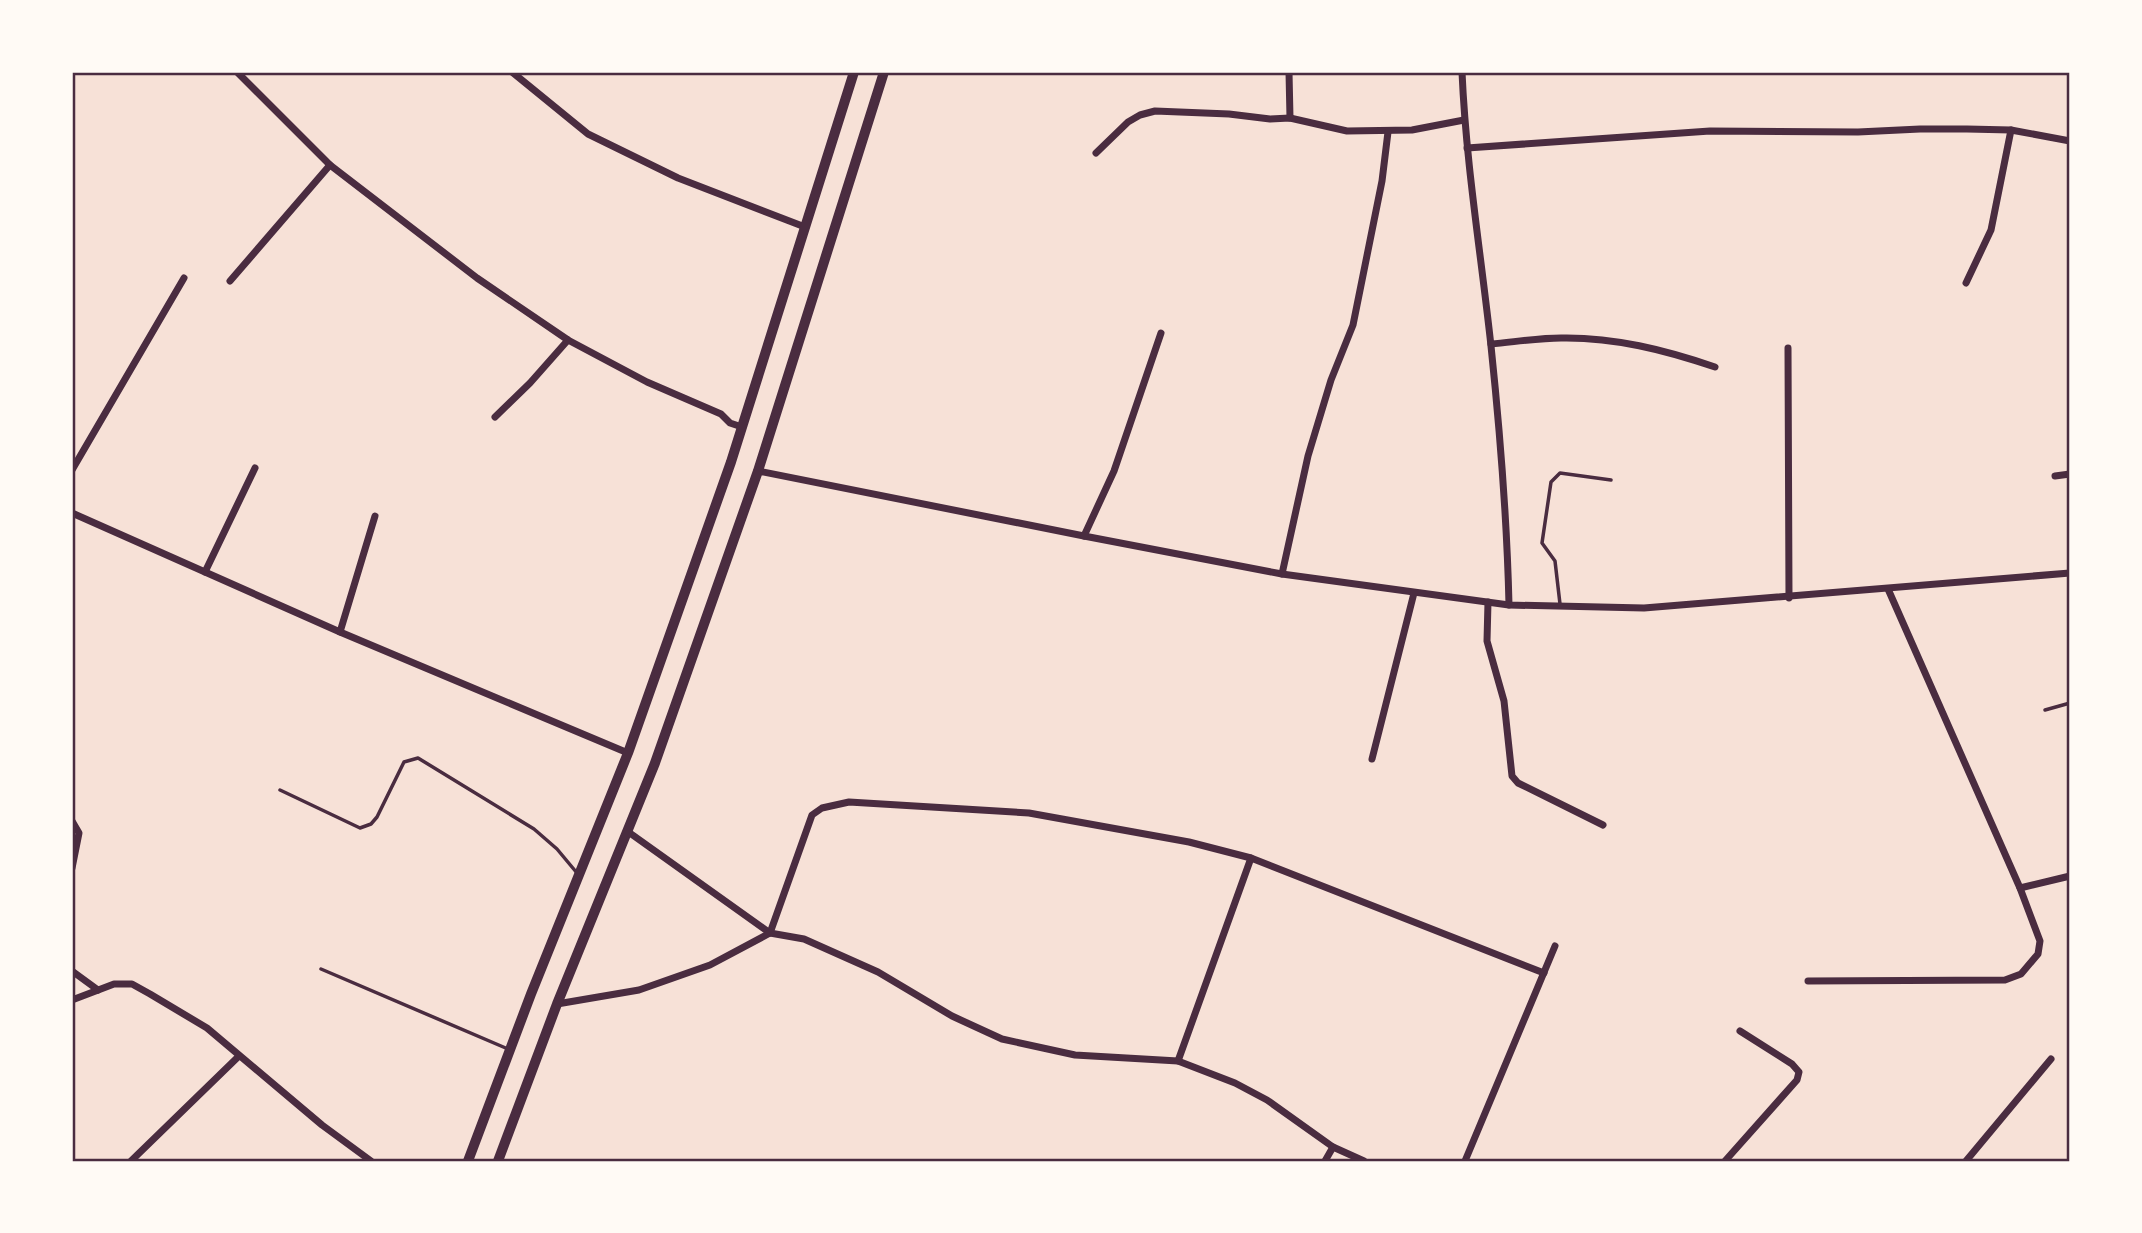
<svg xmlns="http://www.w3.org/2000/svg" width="2142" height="1233" font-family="Helvetica,sans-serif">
	<rect width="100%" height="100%" fill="#f7e1d7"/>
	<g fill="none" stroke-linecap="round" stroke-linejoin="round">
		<g stroke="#4a2c40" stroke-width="3.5">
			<path d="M1560 604 1555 561 1542 543 1551 482 1560 473 1611 480"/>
			<path d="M2045 710 2070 703"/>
			<path d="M280 790 360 828 371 824 377 817 404 762 418 758 534 829 557 849 577 873"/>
			<path d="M321 969 508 1049"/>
		</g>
		<g stroke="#4a2c40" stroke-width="7">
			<path d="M237 72 330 165 477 278 568 340 647 382 721 414 730 423 742 427"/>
			<path d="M512 72 588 134 678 178 805 227"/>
			<path d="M1289 72 1290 118"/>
			<path d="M1462 72C1466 164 1481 254 1491 346 1500 432 1507 518 1509 605"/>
			<path d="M1467 148 1710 131 1858 132 1920 129H1967L2011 130 2070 141"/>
			<path d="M1096 153 1128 122 1140 115 1155 111 1229 114 1270 119 1290 118 1347 131 1412 130 1464 120"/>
			<path d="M230 281 330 165"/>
			<path d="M1966 283 1991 230 2011 130"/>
			<path d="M1491 344C1514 342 1538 338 1561 338 1614 337 1665 350 1715 367"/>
			<path d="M1788 348 1789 598"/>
			<path d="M495 417 530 383 568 340"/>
			<path d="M72 470 184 278"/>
			<path d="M758 471 1084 536 1282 574 1509 605 1644 608 2070 573"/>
			<path d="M2055 476 2070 474"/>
			<path d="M72 513 340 632 628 753"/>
			<path d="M1084 536 1114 471 1161 333"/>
			<path d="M205 572 255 468"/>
			<path d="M1282 574 1308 456 1331 380 1353 325 1382 181 1388 132"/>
			<path d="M1488 602 1487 641 1504 701 1512 776 1518 783 1603 825"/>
			<path d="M340 632 375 516"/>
			<path d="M1372 759 1414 593"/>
			<path d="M72 821 79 833 72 868"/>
			<path d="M627 831 770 933 812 815 822 808 849 802 1029 813 1189 842 1251 858 1544 973"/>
			<path d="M2020 888 2070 876"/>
			<path d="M72 971 98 990"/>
			<path d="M1808 981 2005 980 2021 974 2038 954 2040 941 2020 888 1888 589"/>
			<path d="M72 1000 114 984H132L150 994 207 1028 322 1125 371 1161"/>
			<path d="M557 1004 639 990 710 965 770 933 804 939 878 972 952 1016 1002 1039 1075 1055 1178 1061 1235 1083 1267 1100 1333 1147 1364 1161"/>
			<path d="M1178 1061 1251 858"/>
			<path d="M131 1161 239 1056"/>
			<path d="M1325 1161 1333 1147"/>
			<path d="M1465 1161 1555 946"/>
			<path d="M1725 1161 1797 1080 1799 1072 1792 1064 1740 1031"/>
			<path d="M1966 1161 2051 1059"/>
		</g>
		<g stroke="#4a2c40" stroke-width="10">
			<path d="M468 1161 531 994 628 753 731 462 854 72"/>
			<path d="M498 1161 557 1004 655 763 758 471 884 72"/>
		</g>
	</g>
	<rect width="2142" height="1233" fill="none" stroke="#fffaf5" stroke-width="147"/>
	<rect x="74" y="74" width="1994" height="1086" fill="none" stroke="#4a2c40" stroke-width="2.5"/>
</svg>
